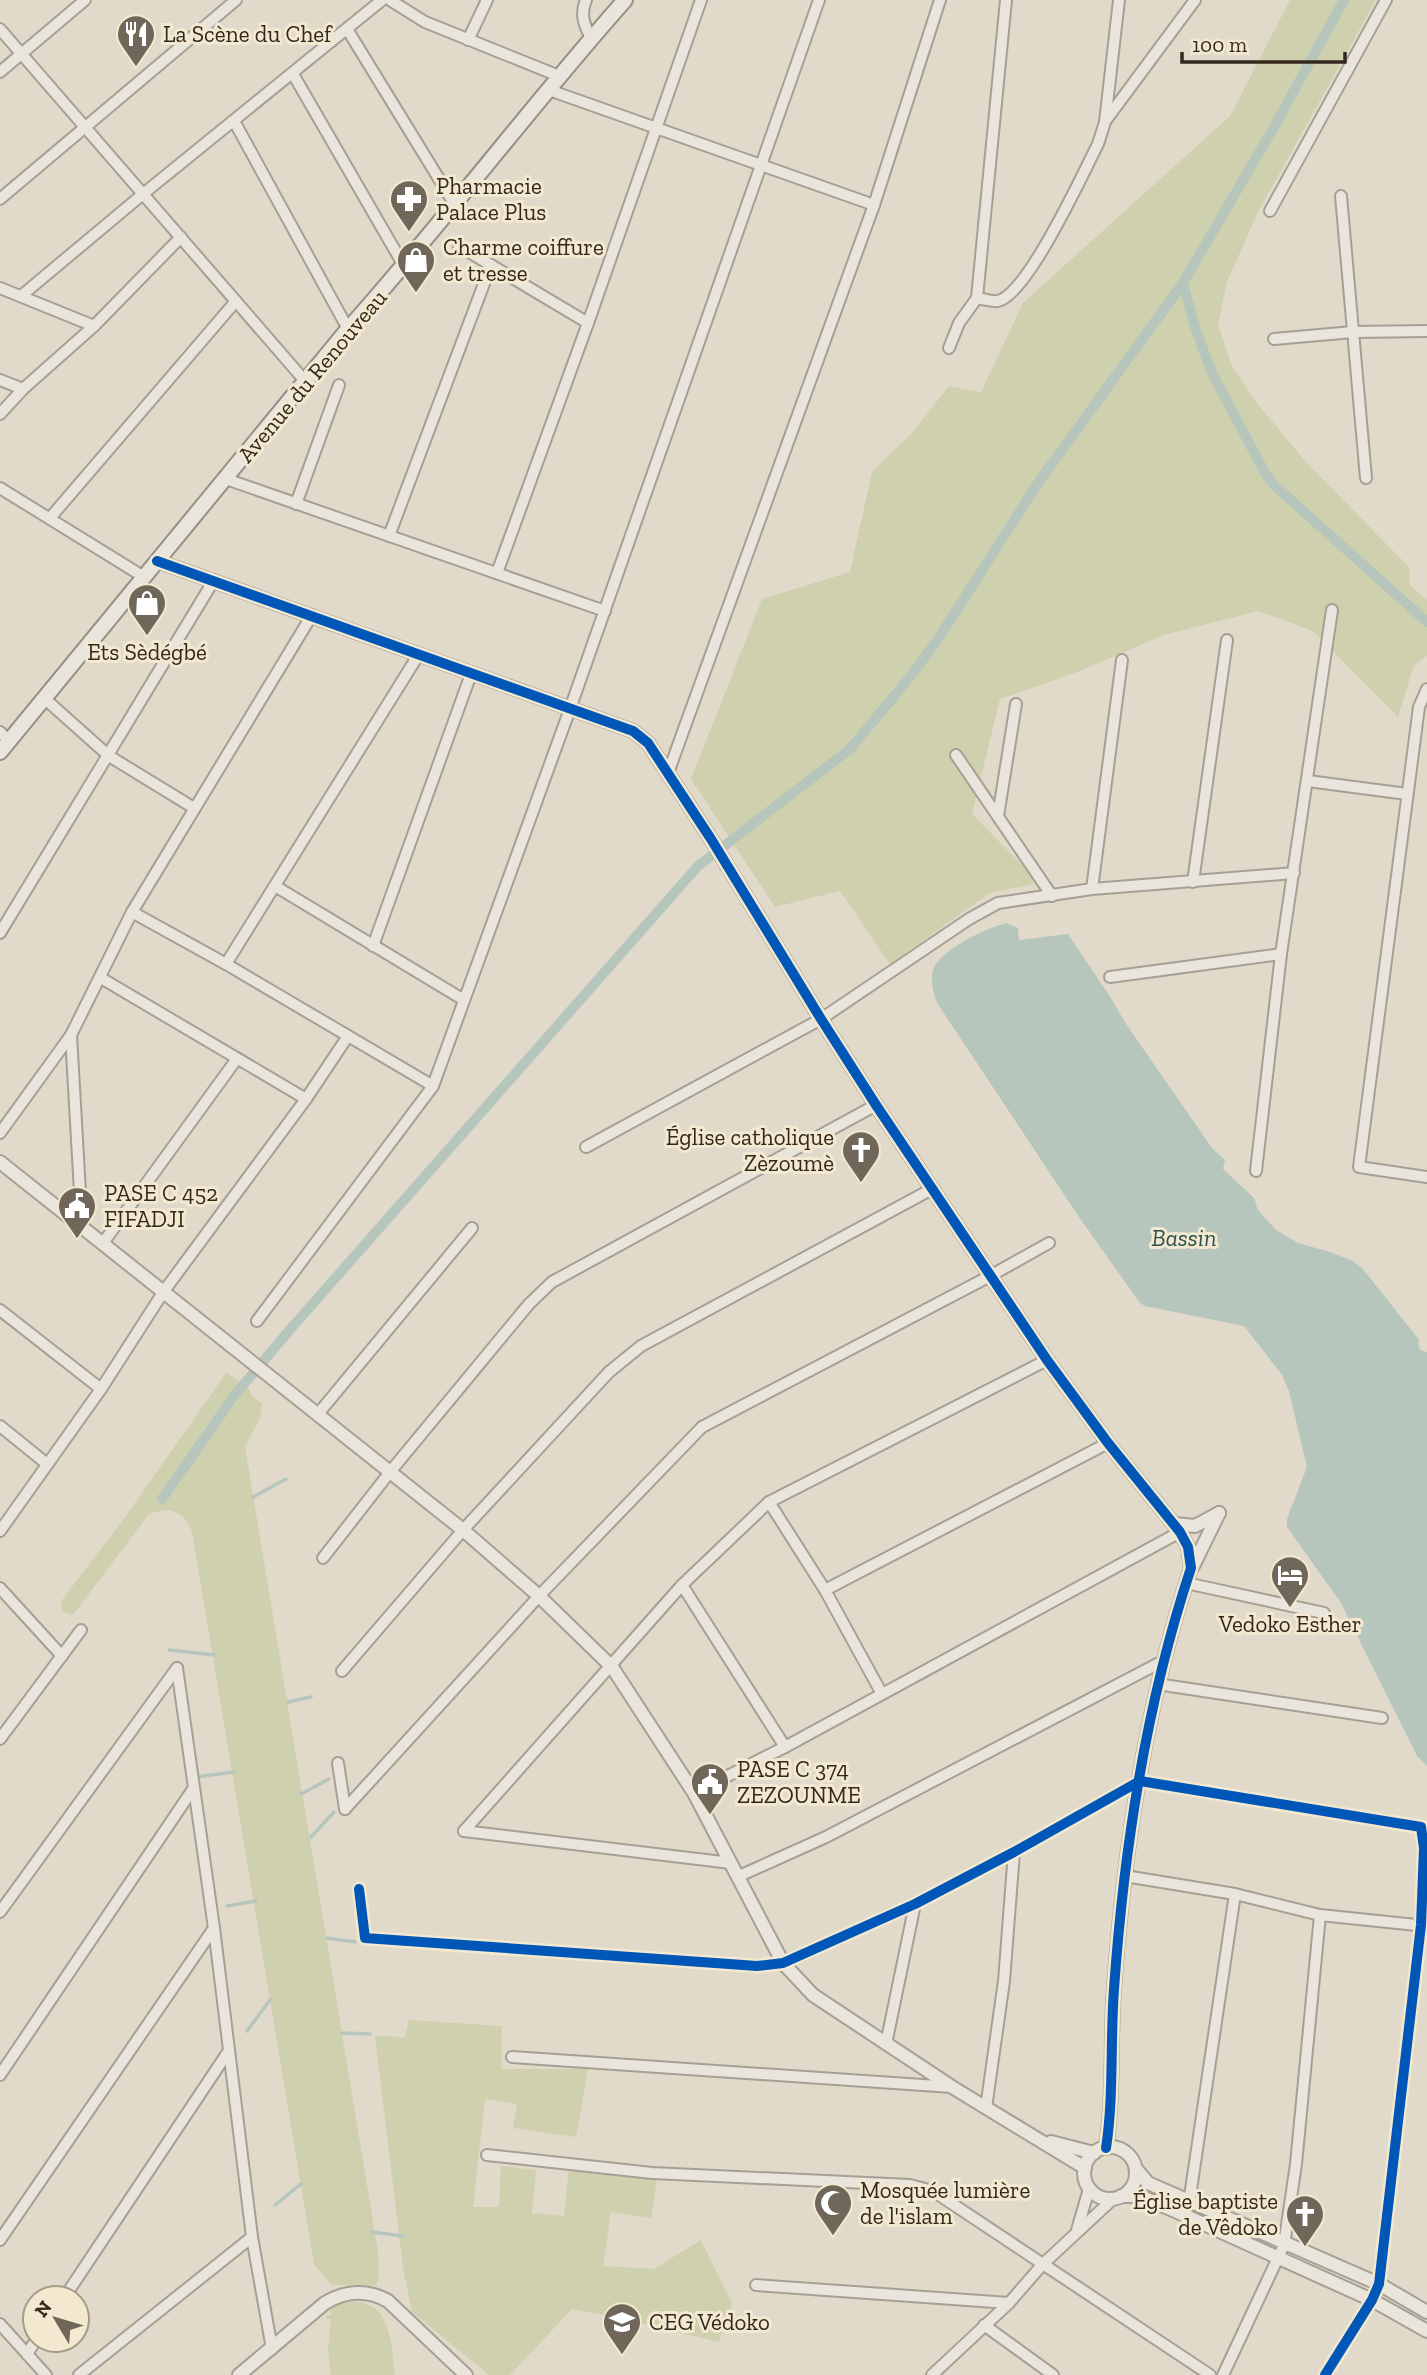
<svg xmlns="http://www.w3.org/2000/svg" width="1427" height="2375" font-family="'Zilla Slab',serif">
	<rect width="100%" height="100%" fill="#e1dacb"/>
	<g fill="#cfd0ae">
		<path d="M1290 0H1376L1258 212 1227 282 1218 325 1232 366 1256 402 1306 462 1409 567 1410 585 1427 600V656L1414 665 1398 717 1313 631 1258 611 1164 635 1080 671 1000 699 972 814 1026 869 1034 884 990 893 890 964 840 891 775 907 691 779 762 599 850 572 872 472 913 432 949 386 981 392 1023 303 1230 116Z"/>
		<path d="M226 1373 229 1374 250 1390 251 1395 262 1403 260 1419 245 1446 378 2252 379 2276 376 2286 331 2285 314 2264 192 1532C186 1511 168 1506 149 1514L73 1615 67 1614 61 1610 62 1600 125 1517Z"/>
		<path d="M409 2020 502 2026 501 2069H588L576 2137 513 2128 517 2104 485 2099 473 2207H499L501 2166 536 2170 532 2213 564 2216 569 2167 657 2178 651 2218 611 2212 603 2266 654 2269 701 2240 732 2304 719 2342 624 2319 572 2309 510 2375H489L412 2312 403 2268 375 2036 405 2037Z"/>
		<path d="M341 2303C348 2303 357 2301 363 2303 392 2308 392 2353 395 2375H331L328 2351 331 2319H327L326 2316 331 2315 329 2307Z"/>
	</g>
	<path fill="#b6c6bc" d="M1006 923 1018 928 1019 940 1068 934 1111 998 1126 1024 1212 1148 1225 1160 1223 1169 1254 1198 1258 1210 1276 1230 1298 1243 1330 1252 1353 1261 1363 1269 1420 1341 1418 1343 1420 1350 1427 1352V1766L1417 1756 1341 1603 1287 1527V1519L1307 1467 1289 1391 1282 1375 1244 1326 1145 1306 1140 1303 1081 1220 937 1003C934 995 930 980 933 970 939 950 987 928 1006 923Z"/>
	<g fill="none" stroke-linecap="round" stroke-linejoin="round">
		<g stroke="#b6c6bc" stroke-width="3.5">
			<path d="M253 1497 286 1479"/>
			<path d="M169 1650 215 1655"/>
			<path d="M288 1702 311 1697"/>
			<path d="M196 1777 234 1772"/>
			<path d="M301 1794 329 1779"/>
			<path d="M311 1837 334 1812"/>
			<path d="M227 1906 256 1901"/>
			<path d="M327 1938 355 1942"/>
			<path d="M247 2031 270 2000"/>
			<path d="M342 2033 370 2034"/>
			<path d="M275 2205 301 2184"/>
			<path d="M372 2232 403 2236"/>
		</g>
		<g stroke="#b6c6bc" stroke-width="10">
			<path d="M1183 283 1195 327 1211 371 1265 473 1274 485 1427 622"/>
			<path d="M162 1499 234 1396 287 1333 698 866 850 749 910 677 938 639 1038 483 1183 283 1274 127 1344 0"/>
		</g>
		<defs>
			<g id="minor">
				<path d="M390 0 425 22 559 76"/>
				<path d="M586 0C580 14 584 25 591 38"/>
				<path d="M0 29 305 381"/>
				<path d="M347 29 455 205"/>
				<path d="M468 40 487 0"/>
				<path d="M0 72 85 0"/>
				<path d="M293 74 404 266"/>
				<path d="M549 90 874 205"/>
				<path d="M1106 120 1195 0"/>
				<path d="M234 121 348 329"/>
				<path d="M1341 196 1366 478"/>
				<path d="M0 199 236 0"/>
				<path d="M1270 211 1386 0"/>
				<path d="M459 246 588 323"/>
				<path d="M0 288 94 326"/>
				<path d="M21 296 143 194 382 0"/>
				<path d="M977 298C983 299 993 302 998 301 1028 294 1083 173 1098 144L1105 122 1119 0"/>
				<path d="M1274 339 1353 332 1427 331"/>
				<path d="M949 348 959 323 977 298 1006 0"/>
				<path d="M0 380 23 389"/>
				<path d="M0 414 23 389 94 326 181 237"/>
				<path d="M226 479 605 611"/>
				<path d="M0 488 144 577"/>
				<path d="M296 504 339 385"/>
				<path d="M50 518 236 301"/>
				<path d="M389 536 491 265"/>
				<path d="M497 573 588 323 701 0"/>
				<path d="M1427 689 1419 707 1359 1167 1427 1177"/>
				<path d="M44 698 109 756 194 808"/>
				<path d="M0 732 9 741"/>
				<path d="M956 755 1052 896"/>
				<path d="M668 773 874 205 940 0"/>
				<path d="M1308 781 1407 794"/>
				<path d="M998 816 1016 704"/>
				<path d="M1193 882 1227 640"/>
				<path d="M275 886 464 1000"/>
				<path d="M1092 889 1122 660"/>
				<path d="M132 912 226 964 433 1086"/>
				<path d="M0 933 214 580"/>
				<path d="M373 946 471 674"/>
				<path d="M226 964 419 654"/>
				<path d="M1110 977 1281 954"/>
				<path d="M101 978 306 1099"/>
				<path d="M71 1035 82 1227"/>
				<path d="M0 1133 71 1035 132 912 312 615"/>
				<path d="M586 1147 821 1019 969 919 998 903 1092 889 1294 873"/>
				<path d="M1256 1171 1281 954 1332 610"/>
				<path d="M103 1243 236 1060"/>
				<path d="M0 1310 101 1389"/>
				<path d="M257 1321 433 1086 570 709 819 0"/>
				<path d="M318 1414 472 1228"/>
				<path d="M0 1426 47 1464"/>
				<path d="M769 1502 825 1590 882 1694"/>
				<path d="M0 1531 101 1389 164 1291 306 1099 348 1036"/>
				<path d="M323 1558 390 1472 529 1304 552 1282 876 1105"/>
				<path d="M1186 1583 1324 1613"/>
				<path d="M682 1585 785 1747"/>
				<path d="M0 1588 62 1656"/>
				<path d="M825 1590 1108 1443"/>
				<path d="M177 1668 214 1928 252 2237 272 2349"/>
				<path d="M342 1671 463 1530 609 1372 641 1346 932 1189"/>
				<path d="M1157 1684 1382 1718"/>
				<path d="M0 1739 81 1630"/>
				<path d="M338 1763 345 1809"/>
				<path d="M694 1793 785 1747 1180 1532"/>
				<path d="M345 1809 539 1596 702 1427 990 1276 1049 1243"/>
				<path d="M464 1831 682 1585 769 1502 1047 1360"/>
				<path d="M464 1831 731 1863"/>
				<path d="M1125 1876 1235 1894 1320 1915 1426 1926"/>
				<path d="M737 1877 826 1837 1163 1661"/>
				<path d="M359 1889 365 1938 757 1966 783 1963 915 1904 1014 1852 1140 1781 1421 1827 1424 1848 1421 1925 1379 2284 1372 2300 1325 2375"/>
				<path d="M0 1912 177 1668"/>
				<path d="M886 2044 915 1904"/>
				<path d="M512 2057 952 2087"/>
				<path d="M0 2075 193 1789"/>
				<path d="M986 2108 1004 1981 1014 1852"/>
				<path d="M487 2155 652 2173 910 2185 933 2191 1210 2375"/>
				<path d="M1189 2203 1235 1894"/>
				<path d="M1077 2230 1089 2189"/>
				<path d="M0 2240 214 1928"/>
				<path d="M756 2285 1009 2303"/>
				<path d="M64 2298 228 2052"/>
				<path d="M0 2324 46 2375"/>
				<path d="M984 2325 1053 2375"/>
				<path d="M27 2354 36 2340"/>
				<path d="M79 2375 252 2237"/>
				<path d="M932 2375 1009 2303 1042 2265 1114 2198"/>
				<path d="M1223 2375 1284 2245 1296 2164 1320 1915"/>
			</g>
			<g id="tertiary">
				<path d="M157 561 633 731 648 743 711 839 821 1019 876 1105 1047 1360 1108 1443 1180 1532 1188 1547 1191 1568C1146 1703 1124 1847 1114 1989 1110 2042 1114 2096 1106 2148"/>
				<path d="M0 1162 463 1530 539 1596 612 1667 694 1793 783 1963 813 1995 952 2087 1085 2168"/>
				<path d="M1175 1524 1195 1526 1219 1513"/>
				<path d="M1193 1566 1219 1513"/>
				<path d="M1051 2142 1094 2153"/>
				<circle cx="1110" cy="2173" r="26"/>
				<path d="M1136 2169 1148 2183 1379 2284 1427 2312"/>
				<path d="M1121 2196H1140L1175 2211 1372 2300 1427 2331"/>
				<path d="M239 2375 325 2303C345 2291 367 2289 388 2301L466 2375"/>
			</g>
			<path id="secondary" d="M0 752 348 329C444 222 530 107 625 0"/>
		</defs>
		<use href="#minor" stroke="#a69f94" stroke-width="14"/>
		<use href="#tertiary" stroke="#a69f94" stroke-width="16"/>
		<use href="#secondary" stroke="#968f84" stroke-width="18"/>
		<use href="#minor" stroke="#eae5dc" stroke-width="10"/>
		<use href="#tertiary" stroke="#eae5dc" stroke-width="12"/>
		<use href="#secondary" stroke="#eae5dc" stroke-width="14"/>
		<defs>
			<g id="cycleway">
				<path d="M157 561 633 731 648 743 711 839 821 1019 876 1105 1047 1360 1108 1443 1180 1532 1188 1547 1191 1568C1146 1703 1124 1847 1114 1989 1110 2042 1114 2096 1106 2148"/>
				<path d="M359 1889 365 1938 757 1966 783 1963 915 1904 1014 1852 1140 1781 1421 1827 1424 1848 1421 1925 1379 2284 1372 2300 1325 2375"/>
			</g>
		</defs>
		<use href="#cycleway" stroke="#f2e9d0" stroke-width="15"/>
		<use href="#cycleway" stroke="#0057b8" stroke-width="10"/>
	</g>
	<defs>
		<symbol id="restaurant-pin" viewBox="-11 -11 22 30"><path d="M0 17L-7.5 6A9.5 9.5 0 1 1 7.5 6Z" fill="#70665a" stroke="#f2e9d0"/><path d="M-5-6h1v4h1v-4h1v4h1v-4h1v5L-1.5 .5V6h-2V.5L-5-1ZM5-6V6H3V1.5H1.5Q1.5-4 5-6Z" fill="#fff"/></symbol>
		<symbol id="pharmacy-pin" viewBox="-11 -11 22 30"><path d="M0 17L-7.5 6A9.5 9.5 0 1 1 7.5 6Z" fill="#70665a" stroke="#f2e9d0"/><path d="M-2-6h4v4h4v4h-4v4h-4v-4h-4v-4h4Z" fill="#fff"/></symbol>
		<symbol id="shop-pin" viewBox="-11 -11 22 30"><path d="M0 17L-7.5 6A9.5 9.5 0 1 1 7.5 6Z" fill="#70665a" stroke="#f2e9d0"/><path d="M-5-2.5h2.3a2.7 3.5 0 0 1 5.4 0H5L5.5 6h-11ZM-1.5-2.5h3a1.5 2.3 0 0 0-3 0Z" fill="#fff"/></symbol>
		<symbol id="church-pin" viewBox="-11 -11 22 30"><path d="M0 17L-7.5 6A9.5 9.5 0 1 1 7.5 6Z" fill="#70665a" stroke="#f2e9d0"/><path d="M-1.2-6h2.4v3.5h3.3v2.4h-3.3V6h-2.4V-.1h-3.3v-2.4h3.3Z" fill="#fff"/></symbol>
		<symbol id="civic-pin" viewBox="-11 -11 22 30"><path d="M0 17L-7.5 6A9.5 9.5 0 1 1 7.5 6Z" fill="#70665a" stroke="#f2e9d0"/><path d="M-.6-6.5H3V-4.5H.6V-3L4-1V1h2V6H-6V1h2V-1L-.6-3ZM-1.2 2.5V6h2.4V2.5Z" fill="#fff"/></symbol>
		<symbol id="hotel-pin" viewBox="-11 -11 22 30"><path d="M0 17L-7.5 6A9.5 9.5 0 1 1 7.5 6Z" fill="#70665a" stroke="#f2e9d0"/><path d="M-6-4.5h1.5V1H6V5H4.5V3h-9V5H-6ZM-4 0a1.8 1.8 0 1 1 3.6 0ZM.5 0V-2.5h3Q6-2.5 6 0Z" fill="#fff"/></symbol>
		<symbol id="mosque-pin" viewBox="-11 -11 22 30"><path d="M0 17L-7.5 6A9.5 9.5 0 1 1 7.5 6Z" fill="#70665a" stroke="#f2e9d0"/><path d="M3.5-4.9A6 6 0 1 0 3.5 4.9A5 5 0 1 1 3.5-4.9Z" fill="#fff"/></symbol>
		<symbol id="university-pin" viewBox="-11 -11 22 30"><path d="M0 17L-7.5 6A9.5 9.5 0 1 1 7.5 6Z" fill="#70665a" stroke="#f2e9d0"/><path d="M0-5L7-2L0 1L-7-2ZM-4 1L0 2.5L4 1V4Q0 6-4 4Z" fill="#fff"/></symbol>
	</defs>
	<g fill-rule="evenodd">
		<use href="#restaurant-pin" x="114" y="12" width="44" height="60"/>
		<use href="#pharmacy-pin" x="387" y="177" width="44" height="60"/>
		<use href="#shop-pin" x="394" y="238" width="44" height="60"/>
		<use href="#shop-pin" x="125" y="581" width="44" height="60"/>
		<use href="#church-pin" x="839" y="1128" width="44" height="60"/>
		<use href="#civic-pin" x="55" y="1184" width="44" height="60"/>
		<use href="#hotel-pin" x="1268" y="1553" width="44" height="60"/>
		<use href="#civic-pin" x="688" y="1760" width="44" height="60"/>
		<use href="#mosque-pin" x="811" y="2181" width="44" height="60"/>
		<use href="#church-pin" x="1283" y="2192" width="44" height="60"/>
		<use href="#university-pin" x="600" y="2300" width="44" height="60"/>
	</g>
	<g text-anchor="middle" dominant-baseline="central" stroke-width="6" stroke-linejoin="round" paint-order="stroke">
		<g font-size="23" fill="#33281d" stroke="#f2e9d0" text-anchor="start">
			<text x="163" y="34">La Scène du Chef</text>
			<text x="436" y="186">Pharmacie<tspan x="436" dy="26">Palace Plus</tspan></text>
			<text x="443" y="247">Charme coiffure<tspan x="443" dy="26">et tresse</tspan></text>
			<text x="147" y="652" text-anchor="middle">Ets Sèdégbé</text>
			<text x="834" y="1137" text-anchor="end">Église catholique<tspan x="834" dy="26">Zèzoumè</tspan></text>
			<text x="104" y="1193">PASE C 452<tspan x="104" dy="26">FIFADJI</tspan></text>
			<text x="1290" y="1624" text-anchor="middle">Vedoko Esther</text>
			<text x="737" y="1769">PASE C 374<tspan x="737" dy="26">ZEZOUNME</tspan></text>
			<text x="860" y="2190">Mosquée lumière<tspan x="860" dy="26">de l'islam</tspan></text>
			<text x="1278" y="2201" text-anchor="end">Église baptiste<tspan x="1278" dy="26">de Vêdoko</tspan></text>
			<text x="649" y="2322">CEG Védoko</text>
		</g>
		<g font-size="23" fill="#33281d" stroke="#f2e9d0">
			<text transform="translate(312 376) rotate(-50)">Avenue du Renouveau</text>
		</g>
		<g font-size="24" font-style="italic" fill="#2e5150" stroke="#f2e9d0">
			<text x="1184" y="1237">Bassin</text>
		</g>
	</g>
	<g transform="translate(56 2319) rotate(308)"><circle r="33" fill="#f2e9d0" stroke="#a69c88" stroke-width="2"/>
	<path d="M0-5L12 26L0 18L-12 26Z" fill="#70665a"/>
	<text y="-10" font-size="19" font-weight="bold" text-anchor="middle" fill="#33281d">N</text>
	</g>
	<path d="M1182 52v10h163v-10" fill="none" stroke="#33281d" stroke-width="3.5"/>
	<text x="1192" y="52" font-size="21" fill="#33281d" stroke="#f2e9d0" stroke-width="5" paint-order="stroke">100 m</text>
</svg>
